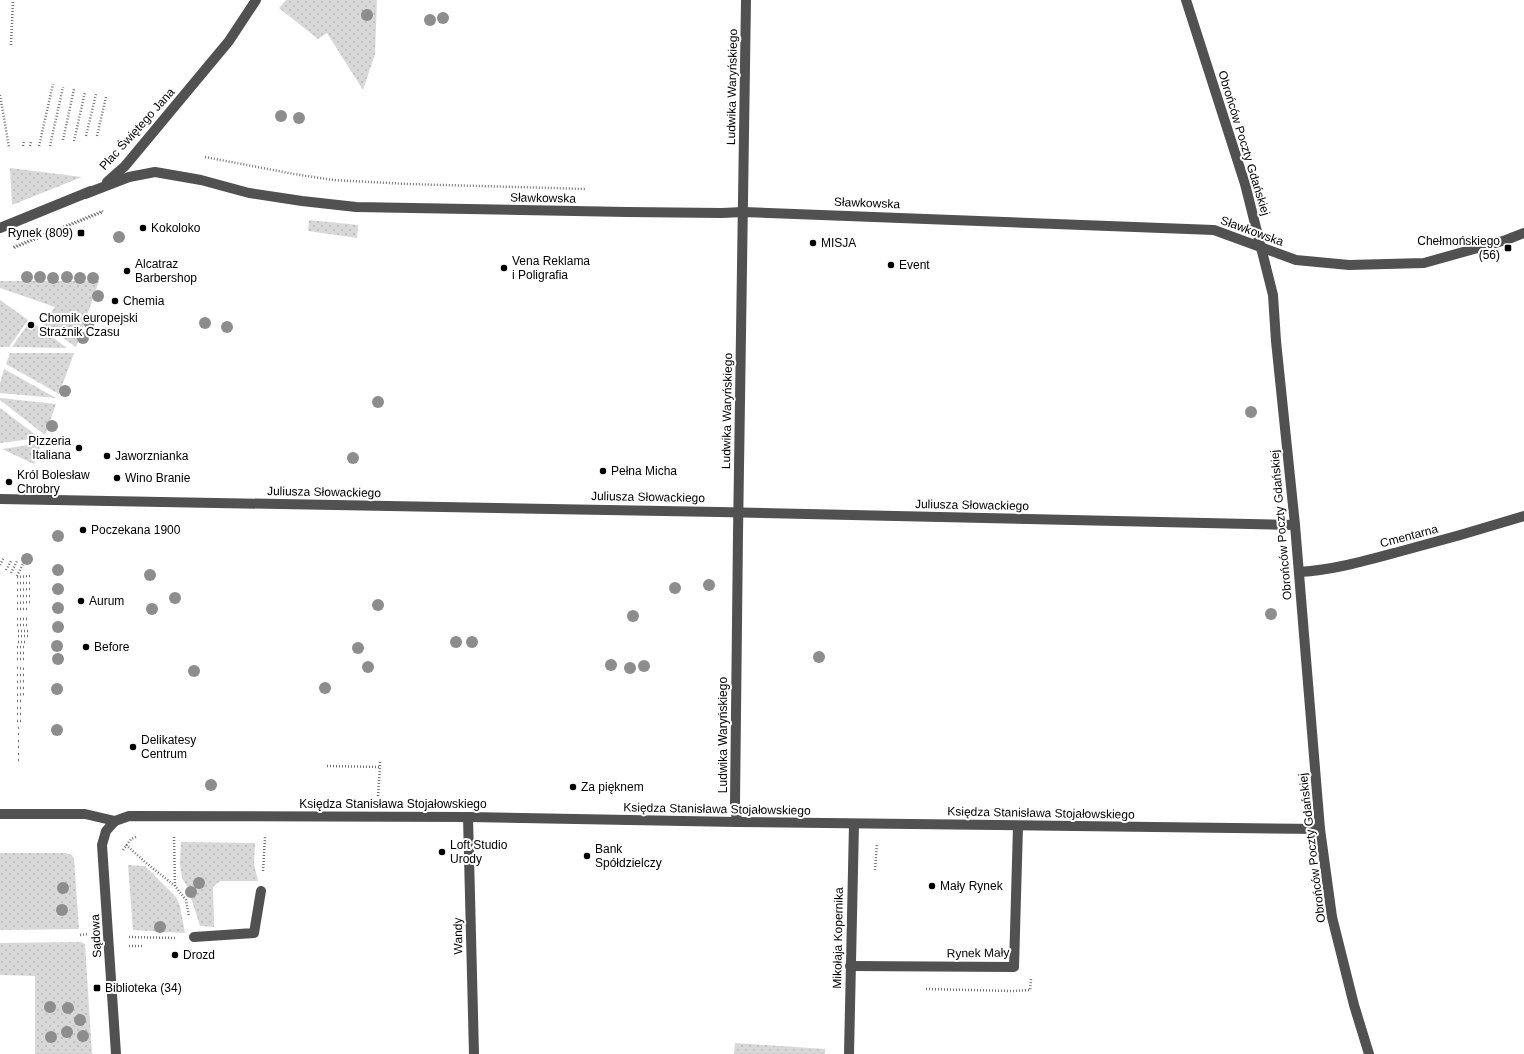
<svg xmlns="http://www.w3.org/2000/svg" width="1524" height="1054" font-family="Helvetica,sans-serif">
	<defs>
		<pattern id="grass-dots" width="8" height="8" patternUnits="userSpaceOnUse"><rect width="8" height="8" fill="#d8d8d8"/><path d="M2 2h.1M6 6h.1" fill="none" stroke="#b8b8b8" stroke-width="1.8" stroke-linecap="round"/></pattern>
	</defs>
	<rect width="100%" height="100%" fill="#fff"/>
	<g fill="url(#grass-dots)">
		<path d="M286 0H377L375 54 363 90 327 33 318 39 279 8Z"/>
		<path d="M10 168 82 177 12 205Z"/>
		<path d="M309 220 358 225 357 238 308 231Z"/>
		<path d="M0 281H99L76 347 43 324 55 307 0 288Z"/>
		<path d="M0 300 28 320 9 347H0Z"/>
		<path d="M30 321 67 348 12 347Z"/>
		<path d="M10 353H74L59 394 6 364Z"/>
		<path d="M4 369 56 398 0 393V383Z"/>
		<path d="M0 398 56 404 45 435 0 400Z"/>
		<path d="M0 408 40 438 0 443Z"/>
		<path d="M42 443 34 464 2 449Z"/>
		<path d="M181 842 255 843 254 864 258 881H220L213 887 214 927 200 926 188 888 182 878 180 864Z"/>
		<path d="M0 853H66L72 855 74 859 79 929 0 930Z"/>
		<path d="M128 865 145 866 176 897 180 906 185 933 133 930Z"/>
		<path d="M81 942 85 944 92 1054H35V976L0 975V943Z"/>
		<path d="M735 1043 825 1049V1054H734Z"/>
	</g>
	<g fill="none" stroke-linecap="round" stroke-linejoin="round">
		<g stroke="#737373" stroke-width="2.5" stroke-dasharray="1 2" stroke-linecap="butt">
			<path d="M11 45 13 0"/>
			<path d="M0 95 9 147"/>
			<path d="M86 136 96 94"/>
			<path d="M97 136 106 97"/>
			<path d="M63 140 74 89"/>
			<path d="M74 141 85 92"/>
			<path d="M23 146 24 140"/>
			<path d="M30 146 31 142"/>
			<path d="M39 146 53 84"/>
			<path d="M50 146 63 87"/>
			<path d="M205 157 294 174 333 180 408 184 586 189"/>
			<path d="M102 211 103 212 14 248 13 247Z"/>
			<path d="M0 565 4 557"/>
			<path d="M6 570 11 561"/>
			<path d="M11 573 17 561"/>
			<path d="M17 576 23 564"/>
			<path d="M17 577 30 576"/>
			<path d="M17 583H31"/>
			<path d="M17 590 30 589"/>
			<path d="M17 596H30"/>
			<path d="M17 603 30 602"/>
			<path d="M17 609H28"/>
			<path d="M17 619H28"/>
			<path d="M17 625H28"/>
			<path d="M18 631H28"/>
			<path d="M18 636H28"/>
			<path d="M18 642H26"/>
			<path d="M17 647H26"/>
			<path d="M17 653H26"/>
			<path d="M17 659H26"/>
			<path d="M17 668 26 669"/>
			<path d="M17 675H24"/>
			<path d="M17 682 24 681"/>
			<path d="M17 688H24"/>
			<path d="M17 695 24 694"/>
			<path d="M17 701H21"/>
			<path d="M17 708H21"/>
			<path d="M17 714H21"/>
			<path d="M17 721H21"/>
			<path d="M18 728 21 727"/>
			<path d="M18 734H19"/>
			<path d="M18 741H19"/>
			<path d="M18 747H19"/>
			<path d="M18 754H19"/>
			<path d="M18 760H19"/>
			<path d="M327 766 380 767V762"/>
			<path d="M378 796 380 767"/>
			<path d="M174 837 175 886"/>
			<path d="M126 845 145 862 175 886 186 900 189 917"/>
			<path d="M123 850 131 839 136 837"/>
			<path d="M875 870 877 843"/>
			<path d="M263 871 265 837"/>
			<path d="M80 935 87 934"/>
			<path d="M129 937 176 938"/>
			<path d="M129 946H144"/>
			<path d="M926 989 1012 991 1030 990 1031 979"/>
		</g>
		<g stroke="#515151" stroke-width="10">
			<path d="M1186 0 1245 184 1273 295 1276 341 1295 525 1320 829 1332 917 1354 1005 1369 1054"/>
			<path d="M107 182 125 166 229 41 256 0"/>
			<path d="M85 194 129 177 155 172 201 180 249 193 302 201 356 207 627 212 722 213 743 212 1214 230 1296 260 1349 265 1424 263 1506 240 1524 233"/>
			<path d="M0 228 91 191"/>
			<path d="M0 499 719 512 1295 525"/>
			<path d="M1299 572C1333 570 1365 561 1398 552 1440 541 1482 529 1524 516"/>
			<path d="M0 814H85L115 821 129 816 468 817 737 822 1320 829"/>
			<path d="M468 817 474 1054"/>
			<path d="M115 821 106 831 102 845 116 1054"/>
			<path d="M737 822 735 803 738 534 746 0"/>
			<path d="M194 937 254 933 261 891"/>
			<path d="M850 966 1014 967 1018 826"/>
			<path d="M849 1054 854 824"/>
		</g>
	</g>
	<g fill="#8d8d8d">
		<circle cx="367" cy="15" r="6"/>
		<circle cx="443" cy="18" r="6"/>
		<circle cx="430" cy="20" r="6"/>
		<circle cx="281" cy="116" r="6"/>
		<circle cx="299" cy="118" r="6"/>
		<circle cx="119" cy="237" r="6"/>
		<circle cx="27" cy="277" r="6"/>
		<circle cx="40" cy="277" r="6"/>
		<circle cx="67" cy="277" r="6"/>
		<circle cx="53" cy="278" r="6"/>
		<circle cx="80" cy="278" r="6"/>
		<circle cx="93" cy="278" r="6"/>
		<circle cx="98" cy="296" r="6"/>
		<circle cx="89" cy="322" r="6"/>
		<circle cx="205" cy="323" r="6"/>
		<circle cx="227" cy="327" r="6"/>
		<circle cx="83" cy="338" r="6"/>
		<circle cx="65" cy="391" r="6"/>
		<circle cx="378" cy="402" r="6"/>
		<circle cx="1251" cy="412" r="6"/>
		<circle cx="52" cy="426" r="6"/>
		<circle cx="353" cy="458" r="6"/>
		<circle cx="58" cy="536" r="6"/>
		<circle cx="27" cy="559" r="6"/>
		<circle cx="58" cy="570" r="6"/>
		<circle cx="150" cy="575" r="6"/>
		<circle cx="709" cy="585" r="6"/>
		<circle cx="675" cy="588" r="6"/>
		<circle cx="58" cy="589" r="6"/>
		<circle cx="175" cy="598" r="6"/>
		<circle cx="378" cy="605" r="6"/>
		<circle cx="58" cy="608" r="6"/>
		<circle cx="152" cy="609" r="6"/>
		<circle cx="1271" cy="614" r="6"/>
		<circle cx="633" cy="616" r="6"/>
		<circle cx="58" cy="627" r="6"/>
		<circle cx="456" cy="642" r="6"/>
		<circle cx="472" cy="642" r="6"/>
		<circle cx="57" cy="646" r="6"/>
		<circle cx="358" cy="648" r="6"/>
		<circle cx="819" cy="657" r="6"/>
		<circle cx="58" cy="659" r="6"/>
		<circle cx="611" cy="665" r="6"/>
		<circle cx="644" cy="666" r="6"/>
		<circle cx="368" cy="667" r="6"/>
		<circle cx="630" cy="668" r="6"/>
		<circle cx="194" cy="671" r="6"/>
		<circle cx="325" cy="688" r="6"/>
		<circle cx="57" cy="689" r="6"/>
		<circle cx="57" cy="730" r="6"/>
		<circle cx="211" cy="785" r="6"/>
		<circle cx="199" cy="883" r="6"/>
		<circle cx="63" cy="888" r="6"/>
		<circle cx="191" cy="892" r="6"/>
		<circle cx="62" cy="910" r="6"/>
		<circle cx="160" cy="927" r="6"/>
		<circle cx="50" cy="1007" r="6"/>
		<circle cx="68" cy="1008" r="6"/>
		<circle cx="80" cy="1020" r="6"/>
		<circle cx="67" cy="1032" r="6"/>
		<circle cx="83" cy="1036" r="6"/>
		<circle cx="51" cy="1037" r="6"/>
	</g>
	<g fill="#000" stroke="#fff" stroke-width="1.5">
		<circle cx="143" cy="228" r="4"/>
		<rect x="77" y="229" width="8" height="8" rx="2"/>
		<circle cx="813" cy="243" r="4"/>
		<rect x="1504" y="244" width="8" height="8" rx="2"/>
		<circle cx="891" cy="265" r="4"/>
		<circle cx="504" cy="268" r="4"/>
		<circle cx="127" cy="271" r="4"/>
		<circle cx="115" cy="301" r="4"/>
		<circle cx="31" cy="325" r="4"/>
		<circle cx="79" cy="448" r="4"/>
		<circle cx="107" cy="456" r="4"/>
		<circle cx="603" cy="471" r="4"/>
		<circle cx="117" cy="478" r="4"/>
		<circle cx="9" cy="482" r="4"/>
		<circle cx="83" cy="530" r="4"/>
		<circle cx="81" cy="601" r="4"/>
		<circle cx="86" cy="647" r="4"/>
		<circle cx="133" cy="747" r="4"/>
		<circle cx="573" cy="787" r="4"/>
		<circle cx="442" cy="852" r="4"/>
		<circle cx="587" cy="856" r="4"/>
		<circle cx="932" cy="886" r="4"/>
		<circle cx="175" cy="955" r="4"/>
		<rect x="93" y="984" width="8" height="8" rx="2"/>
	</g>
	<g text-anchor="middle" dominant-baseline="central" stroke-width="4" stroke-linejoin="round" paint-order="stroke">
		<g font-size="12" fill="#000" stroke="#fff">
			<text transform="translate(732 87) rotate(-89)">Ludwika Waryńskiego</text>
			<text transform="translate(137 129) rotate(-48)">Plac Świętego Jana</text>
			<text transform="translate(1244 143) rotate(73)">Obrońców Poczty Gdańskiej</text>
			<text transform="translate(543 198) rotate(1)">Sławkowska</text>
			<text transform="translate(867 203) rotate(2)">Sławkowska</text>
			<text transform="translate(1252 231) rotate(20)">Sławkowska</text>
			<text transform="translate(727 411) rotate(-89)">Ludwika Waryńskiego</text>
			<text transform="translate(324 492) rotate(1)">Juliusza Słowackiego</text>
			<text transform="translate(648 497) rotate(1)">Juliusza Słowackiego</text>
			<text transform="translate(972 505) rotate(1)">Juliusza Słowackiego</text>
			<text transform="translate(1281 525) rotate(-95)">Obrońców Poczty Gdańskiej</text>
			<text transform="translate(1409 536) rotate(-15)">Cmentarna</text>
			<text transform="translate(723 735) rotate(-90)">Ludwika Waryńskiego</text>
			<text x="393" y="804">Księdza Stanisława Stojałowskiego</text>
			<text transform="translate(717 809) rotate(1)">Księdza Stanisława Stojałowskiego</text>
			<text transform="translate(1041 813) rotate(1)">Księdza Stanisława Stojałowskiego</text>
			<text transform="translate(1312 848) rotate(-97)">Obrońców Poczty Gdańskiej</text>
			<text transform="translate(96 936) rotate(-93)">Sądowa</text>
			<text transform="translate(458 936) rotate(-91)">Wandy</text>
			<text transform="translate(838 938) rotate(-89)">Mikołaja Kopernika</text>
			<text transform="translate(978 953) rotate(-1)">Rynek Mały</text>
		</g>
		<g font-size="12" fill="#000" stroke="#fff" text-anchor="start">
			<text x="151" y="228">Kokoloko</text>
			<text x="73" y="233" text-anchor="end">Rynek (809)</text>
			<text x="1500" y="241" text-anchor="end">Chełmońskiego<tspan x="1500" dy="14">(56)</tspan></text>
			<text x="821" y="243">MISJA</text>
			<text x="512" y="261">Vena Reklama<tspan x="512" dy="14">i Poligrafia</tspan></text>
			<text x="135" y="264">Alcatraz<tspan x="135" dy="14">Barbershop</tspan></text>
			<text x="899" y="265">Event</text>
			<text x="123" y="301">Chemia</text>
			<text x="39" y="318">Chomik europejski<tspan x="39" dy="14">Strażnik Czasu</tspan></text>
			<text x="71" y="441" text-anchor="end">Pizzeria<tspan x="71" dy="14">Italiana</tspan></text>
			<text x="115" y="456">Jaworznianka</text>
			<text x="611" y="471">Pełna Micha</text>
			<text x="17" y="475">Król Bolesław<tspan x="17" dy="14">Chrobry</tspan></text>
			<text x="125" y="478">Wino Branie</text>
			<text x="91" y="530">Poczekana 1900</text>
			<text x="89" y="601">Aurum</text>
			<text x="94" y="647">Before</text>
			<text x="141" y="740">Delikatesy<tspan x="141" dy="14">Centrum</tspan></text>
			<text x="581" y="787">Za pięknem</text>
			<text x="450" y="845">Loft Studio<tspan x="450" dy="14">Urody</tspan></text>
			<text x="595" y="849">Bank<tspan x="595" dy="14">Spółdzielczy</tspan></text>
			<text x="940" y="886">Mały Rynek</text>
			<text x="183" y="955">Drozd</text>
			<text x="105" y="988">Biblioteka (34)</text>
		</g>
	</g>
</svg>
